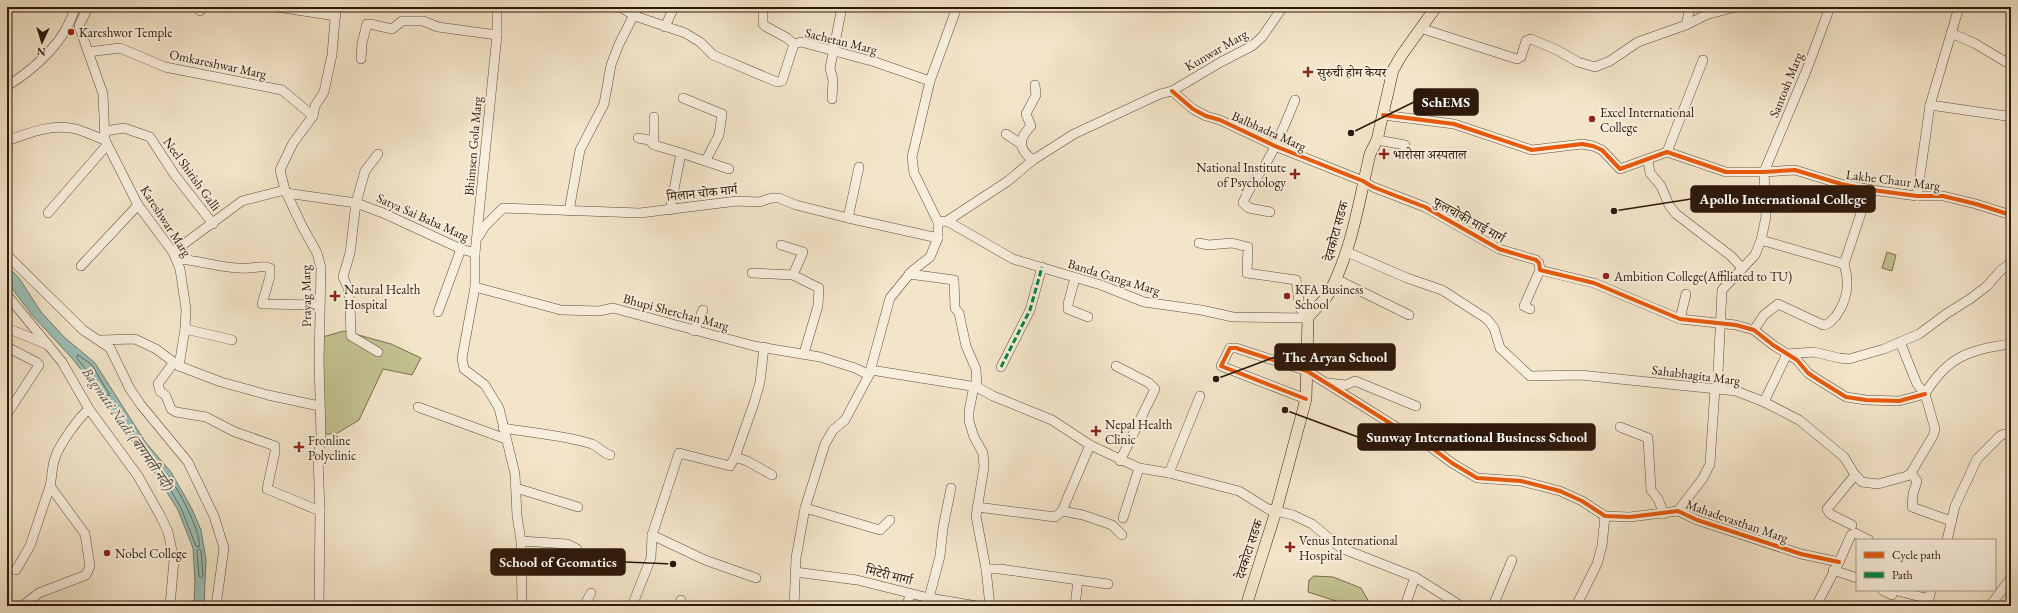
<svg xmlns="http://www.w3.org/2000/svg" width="2018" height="613" font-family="'EB Garamond','Noto Serif Devanagari',serif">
	<rect width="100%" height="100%" fill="#f3e5c9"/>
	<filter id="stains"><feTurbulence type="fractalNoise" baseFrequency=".005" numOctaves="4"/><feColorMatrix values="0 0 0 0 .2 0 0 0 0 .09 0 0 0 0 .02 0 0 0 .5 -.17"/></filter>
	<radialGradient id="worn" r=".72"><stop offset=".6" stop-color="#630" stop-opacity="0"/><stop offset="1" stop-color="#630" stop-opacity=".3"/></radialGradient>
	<g fill="#c3c291" stroke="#786d4e">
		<path d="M1887 252 1896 255 1892 271 1882 268Z"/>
		<path d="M344 331 391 344 421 358 412 375 383 369 359 420 336 434H323L319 338Z"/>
		<path d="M1314 576 1333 577 1361 588 1369 602 1368 606H1338L1336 601 1308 592 1309 580Z"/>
	</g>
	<path fill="#9bbfb5" stroke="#6f7c71" d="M7 266 19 278 41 312 64 337 95 363 146 443 171 472 192 509 201 530 206 560 204 606H194L195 581 193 548 178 510 153 470 87 377 71 357 32 315 7 282Z"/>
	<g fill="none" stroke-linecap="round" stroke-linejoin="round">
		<g stroke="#646c60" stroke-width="1">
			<path d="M78 355 92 365 109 394V396H106L77 358Z"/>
			<path d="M160 467C172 474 203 534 199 547L196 546 181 508 159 470Z"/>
			<path d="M199 549 201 551 203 576 201 578 199 576 197 551Z"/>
		</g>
		<defs>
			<g id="minor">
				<path d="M88 7 79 26 103 94 105 140 138 205 173 252 180 269 186 309 185 329 179 366"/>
				<path d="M277 7 336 16"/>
				<path d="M497 7V35L475 253V287L462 358 464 369 485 385 499 408 515 474 517 516 521 541 522 606"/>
				<path d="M620 7 635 16 685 33 700 42 713 55 777 82 782 81 794 44 801 42 875 62 930 81"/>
				<path d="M200 11 201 7"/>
				<path d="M763 12V24L765 26 787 38 794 44"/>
				<path d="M1686 25 1706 15 1735 7"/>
				<path d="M665 27 674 7"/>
				<path d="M1420 28 1517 59 1521 57 1526 41 1531 39 1557 50 1578 62 1595 67 1610 61 1638 42 1686 25 1690 7"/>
				<path d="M1951 33 1974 43 2011 65"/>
				<path d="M88 52 120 48 165 67 282 90 313 116"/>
				<path d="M361 59 362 43 367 24H370L392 29 402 21H423L438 27 497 35"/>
				<path d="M7 86C35 69 67 40 75 7"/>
				<path d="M1172 91 1193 109 1206 116 1220 120 1275 146 1363 181 1373 187 1425 207 1499 249 1536 260 1539 263 1540 270 1594 283 1680 319 1736 325 1754 330 1773 345 1797 360 1808 373 1817 379 1846 397 1866 400 1899 401 1925 394"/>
				<path d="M683 98 722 114 719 135 706 160"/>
				<path d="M832 99 833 80 830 68 842 7"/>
				<path d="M1930 105 2006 116"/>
				<path d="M1383 115 1454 124 1532 150 1582 144 1593 146 1602 150 1620 169 1667 152 1726 172H1764L1795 170 1841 184 1872 190 1917 196H1943L1976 204 2011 215"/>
				<path d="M654 117V145L681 153 670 210"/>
				<path d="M105 131 124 128 150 137 174 174 213 224"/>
				<path d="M1006 134 1021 144"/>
				<path d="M638 138 649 140 654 145"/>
				<path d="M1377 140 1405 145"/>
				<path d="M7 141C28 133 53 123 76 129 86 132 96 137 105 140"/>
				<path d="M1667 152 1703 60"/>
				<path d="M681 153 729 169"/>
				<path d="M1033 160C1018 149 1018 139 1031 126L1026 114 1036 95 1035 85"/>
				<path d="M1648 160 1650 173 1661 186 1669 205 1676 214 1731 256 1742 268"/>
				<path d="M286 193 356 203 365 171 378 154"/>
				<path d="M1917 196 1930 105 1959 7"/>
				<path d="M569 211 580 150 604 104 611 65 619 44 638 7"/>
				<path d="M1270 212 1249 208 1243 203C1248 189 1257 178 1265 165 1277 145 1286 122 1295 100"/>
				<path d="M48 213 107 145"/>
				<path d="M848 218 859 167"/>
				<path d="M947 221 1013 259 1101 285 1144 302 1201 310 1233 317 1308 318"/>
				<path d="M938 222 947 221 1008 181 1033 160 1074 134 1160 94 1172 91 1221 62 1252 46 1262 37 1280 11V7"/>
				<path d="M479 236 485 226 503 208 640 213 737 201 759 202 772 198H779L796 205 848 218 938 238"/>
				<path d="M1761 240 1844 264"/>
				<path d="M1199 243 1208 245 1232 243 1248 247 1247 273 1296 280 1300 308 1308 318"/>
				<path d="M781 245 803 252 793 275 819 288 818 306 804 353"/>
				<path d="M173 252 242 201 285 190"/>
				<path d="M1347 252 1407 278 1442 290 1487 319 1494 328 1500 348 1530 376 1580 375 1736 391 1764 402 1799 420 1844 457 1855 475 1862 482 1878 484 1907 476 1911 473 1933 436 1935 429 1925 394 1917 384 1900 342"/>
				<path d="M7 255 83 330 110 348 130 389 141 405 188 462 214 516 224 548 216 606"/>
				<path d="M177 259C201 260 225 270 249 268 257 268 262 265 270 268V276L262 304 319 305"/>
				<path d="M81 266 138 205"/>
				<path d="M752 273 793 275"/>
				<path d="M909 274 954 280 955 308 959 313 966 346 976 369 977 387"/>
				<path d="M1075 278 1068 304V309L1088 317"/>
				<path d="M1336 279 1409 315"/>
				<path d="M475 287 561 310 599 311 613 308 754 346 820 357 855 368 869 375"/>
				<path d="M7 295 62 362 89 409 138 476 161 517 168 532 174 560 170 606"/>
				<path d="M1530 309 1524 306 1540 270"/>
				<path d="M438 312 461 249"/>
				<path d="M1680 319 1686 294"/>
				<path d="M7 328 48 345"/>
				<path d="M185 329 232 340"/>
				<path d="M1754 330 1764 315 1778 304 1823 325C1829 325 1832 320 1836 316 1848 299 1850 283 1844 264L1869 189"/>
				<path d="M694 331 703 310"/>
				<path d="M101 340 135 339 156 349 179 366 221 382 268 395 319 406"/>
				<path d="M7 347 36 362 39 365 7 414"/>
				<path d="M378 352 351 336 350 304 348 288 343 277 350 253 356 203 383 213 461 249 475 253"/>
				<path d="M174 362 158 384 160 391 166 396 171 409 176 412 206 417 235 432 275 446V452L267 489 320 511"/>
				<path d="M1116 366 1149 383 1155 389 1120 461"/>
				<path d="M1001 367 1030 310 1042 267"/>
				<path d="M871 370 977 387 993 396 1052 420 1090 445 1139 468 1169 473 1239 491 1268 509 1293 515 1312 524 1341 548 1415 577 1461 606"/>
				<path d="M1327 383 1346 385 1355 381 1416 406"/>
				<path d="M974 386 969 411V421L974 437 983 453 984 467 976 516 986 569 990 606"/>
				<path d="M1722 389 1718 373 1722 290 1755 255 1761 240 1766 217 1764 172 1807 69 1830 7"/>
				<path d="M1925 394C1947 357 1970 349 2011 344"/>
				<path d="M1306 399 1221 366 1230 348H1236L1307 371 1401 430 1420 439 1452 463 1477 478 1521 481 1560 491 1582 501 1605 516 1630 517 1678 511 1697 520 1801 554 1839 562"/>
				<path d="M1764 402 1787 354 1814 352 1839 358 1849 359 1884 349 1919 334 1946 314 1970 299 1987 286 2001 270 2011 263"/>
				<path d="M418 407 506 439"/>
				<path d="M1620 427 1648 438 1651 490 1658 499 1664 514"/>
				<path d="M503 428C533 433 564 435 592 444 599 447 603 453 610 455"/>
				<path d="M735 457 747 461 772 475"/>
				<path d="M1169 473 1200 396"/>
				<path d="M1911 473 1917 481 1913 494 1912 507 1951 521"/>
				<path d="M516 488 578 507"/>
				<path d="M977 507 1055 517 1062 511 1090 445"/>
				<path d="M805 508 880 530 890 520"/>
				<path d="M1062 511 1083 515 1112 525 1122 535"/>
				<path d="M1678 511 1703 478 1710 464 1715 388"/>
				<path d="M1123 518 1139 468"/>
				<path d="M1852 525 1830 514 1827 509 1855 475"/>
				<path d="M652 535 705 560 756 578"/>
				<path d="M1947 540 1955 506 1977 459 2000 436 2004 434H2011"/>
				<path d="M521 541 567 544 577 549"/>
				<path d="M986 569H1000L1078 580 1075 606"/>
				<path d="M16 570 30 546 50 486"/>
				<path d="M1833 570 1857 578"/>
				<path d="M795 572 857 580 929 598 977 606"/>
				<path d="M1078 580 1108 584"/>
				<path d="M1882 590 1892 595V591L1894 590 1929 599 1931 590"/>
				<path d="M929 598 940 556 943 528 951 488"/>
				<path d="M22 606 39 593 86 575 90 566 85 534 50 486C52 477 52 466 55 458 59 445 79 417 89 409"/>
				<path d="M319 606 320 511 318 458 321 435 319 361 321 268 317 253 302 226 285 190 280 170 293 143 313 116 315 106 324 92 332 55 336 7"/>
				<path d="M584 606 591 593"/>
				<path d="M632 606 651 558 652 535 679 453 730 466 735 457 754 403 760 382 764 347"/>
				<path d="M679 606 681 600"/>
				<path d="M794 606 796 558 805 508 825 444 833 430 845 420 869 375 890 298 912 271 930 257 938 238V222L914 173 912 157 930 81 957 7"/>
				<path d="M907 606 910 594"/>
				<path d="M1405 606 1415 577"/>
				<path d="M1493 606 1512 560"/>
				<path d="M1576 606 1597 564 1602 546 1605 516"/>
				<path d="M1816 606 1839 562 1851 535 1855 533 1869 540"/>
				<path d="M1990 606 2011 578"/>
			</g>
			<path id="major" d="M1246 606 1276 511 1306 399 1308 318C1314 309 1324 302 1329 293 1352 250 1359 201 1370 154L1377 140 1393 70 1401 56 1436 7"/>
		</defs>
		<use href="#minor" stroke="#5e4b3a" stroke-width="10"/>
		<use href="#major" stroke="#2d180a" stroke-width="12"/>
		<use href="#minor" stroke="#f7eedc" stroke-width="9"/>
		<use href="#major" stroke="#f3e5c9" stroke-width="11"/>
		<path stroke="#00873e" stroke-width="3" stroke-dasharray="6 3" stroke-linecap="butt" d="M1001 367 1030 310 1042 267"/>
		<defs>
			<g id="cycleway">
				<path d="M1172 91 1193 109 1206 116 1220 120 1275 146 1363 181 1373 187 1425 207 1499 249 1536 260 1539 263 1540 270 1594 283 1680 319 1736 325 1754 330 1773 345 1797 360 1808 373 1817 379 1846 397 1866 400 1899 401 1925 394"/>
				<path d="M1383 115 1454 124 1532 150 1582 144 1593 146 1602 150 1620 169 1667 152 1726 172H1764L1795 170 1841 184 1872 190 1917 196H1943L1976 204 2011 215"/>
				<path d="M1306 399 1221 366 1230 348H1236L1307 371 1401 430 1420 439 1452 463 1477 478 1521 481 1560 491 1582 501 1605 516 1630 517 1678 511 1697 520 1801 554 1839 562"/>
			</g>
		</defs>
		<use href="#cycleway" stroke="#f7eedc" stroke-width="6"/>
		<use href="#cycleway" stroke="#e8590c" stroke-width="4"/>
	</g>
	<g fill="#8f2418" stroke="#f7eedc" stroke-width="1.5">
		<circle cx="71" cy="32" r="4"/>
		<path d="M1306 66h4v4h4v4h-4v4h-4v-4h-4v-4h4z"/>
		<circle cx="1592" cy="119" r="4"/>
		<path d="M1382 148h4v4h4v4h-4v4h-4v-4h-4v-4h4z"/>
		<path d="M1293 168h4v4h4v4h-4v4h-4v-4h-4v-4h4z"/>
		<circle cx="1606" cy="276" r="4"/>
		<path d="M333 290h4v4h4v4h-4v4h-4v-4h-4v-4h4z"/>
		<circle cx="1287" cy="296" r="4"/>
		<path d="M1094 425h4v4h4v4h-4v4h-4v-4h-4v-4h4z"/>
		<path d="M297 441h4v4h4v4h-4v4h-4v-4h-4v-4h4z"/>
		<path d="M1288 541h4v4h4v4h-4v4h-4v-4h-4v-4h4z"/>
		<circle cx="107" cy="553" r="4"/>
	</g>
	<g text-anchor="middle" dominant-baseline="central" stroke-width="4" stroke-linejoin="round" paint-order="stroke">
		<g font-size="13" fill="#2d180a" stroke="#f7eedc" text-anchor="start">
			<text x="79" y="32">Kareshwor Temple</text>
			<text x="1317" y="72">सुरुची होम केयर</text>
			<text x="1600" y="112">Excel International<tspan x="1600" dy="15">College</tspan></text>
			<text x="1393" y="154">भारोसा अस्पताल</text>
			<text x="1286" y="167" text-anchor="end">National Institute<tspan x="1286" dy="15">of Psychology</tspan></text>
			<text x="1614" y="276">Ambition College(Affiliated to TU)</text>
			<text x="344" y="289">Natural Health<tspan x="344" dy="15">Hospital</tspan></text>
			<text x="1295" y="289">KFA Business<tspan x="1295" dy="15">School</tspan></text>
			<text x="1105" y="424">Nepal Health<tspan x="1105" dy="15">Clinic</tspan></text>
			<text x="308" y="440">Fronline<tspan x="308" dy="15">Polyclinic</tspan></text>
			<text x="1299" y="540">Venus International<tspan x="1299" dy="15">Hospital</tspan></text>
			<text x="115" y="553">Nobel College</text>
		</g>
		<g font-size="13" fill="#2d180a" stroke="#f7eedc">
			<text transform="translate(841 41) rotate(14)">Sachetan Marg</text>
			<text transform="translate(1216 50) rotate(-30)">Kunwar Marg</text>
			<text transform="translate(218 64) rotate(12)">Omkareshwar Marg</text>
			<text transform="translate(1786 85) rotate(-68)">Santosh Marg</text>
			<text transform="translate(1269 131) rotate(24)">Balbhadra Marg</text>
			<text transform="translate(473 146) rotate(-85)">Bhimsen Gola Marg</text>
			<text transform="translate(192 174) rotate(54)">Neel Shirish Galli</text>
			<text transform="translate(1893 180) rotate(7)">Lakhe Chaur Marg</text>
			<text transform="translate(702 193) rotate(-6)">मिलान चोक मार्ग</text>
			<text transform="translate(423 217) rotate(24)">Satya Sai Baba Marg</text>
			<text transform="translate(1469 220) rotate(29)">फुलचोकी माई मार्ग</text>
			<text transform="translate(166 221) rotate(57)">Kareshwar Marg</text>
			<text transform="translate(1336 231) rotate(-75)">देवकोटा सडक</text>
			<text transform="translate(1114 277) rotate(17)">Banda Ganga Marg</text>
			<text transform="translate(306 296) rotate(-91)">Prayag Marg</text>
			<text transform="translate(676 312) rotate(15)">Bhupi Sherchan Marg</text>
			<text transform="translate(1696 375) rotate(7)">Sahabhagita Marg</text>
			<text transform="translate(1737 521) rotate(19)">Mahadevasthan Marg</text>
			<text transform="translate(1249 549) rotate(-72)">देवकोटा सडक</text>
			<text transform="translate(889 575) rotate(14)">मिटेरी मार्गा</text>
		</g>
		<g font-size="14" font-style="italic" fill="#545246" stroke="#f7eedc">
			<text transform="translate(128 429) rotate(55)">Bagmati Nadi (बागमती नदी)</text>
		</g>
	</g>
	<path fill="none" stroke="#2d180a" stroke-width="1.5" d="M1351 133L1414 102M1614 211L1691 199M1216 379L1275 357M1285 410L1358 437M673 564L625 562"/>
	<g fill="#2d180a" stroke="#f7eedc" stroke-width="1.5">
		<circle cx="1351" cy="133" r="4"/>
		<circle cx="1614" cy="211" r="4"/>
		<circle cx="1216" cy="379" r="4"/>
		<circle cx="1285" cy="410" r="4"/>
		<circle cx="673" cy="564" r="4"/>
	</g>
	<g fill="#2d180a" stroke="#2d180a" stroke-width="1.5">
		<rect x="1414" y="89" width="64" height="26" rx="4"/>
		<rect x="1691" y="186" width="184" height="26" rx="4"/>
		<rect x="1275" y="344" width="120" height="26" rx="4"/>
		<rect x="1358" y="424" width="237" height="26" rx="4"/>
		<rect x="491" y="549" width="134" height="26" rx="4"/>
	</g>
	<g font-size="14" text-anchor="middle" font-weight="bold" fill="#fff">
		<text x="1446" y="107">SchEMS</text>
		<text x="1783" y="204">Apollo International College</text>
		<text x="1335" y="362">The Aryan School</text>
		<text x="1477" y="442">Sunway International Business School</text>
		<text x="558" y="567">School of Geomatics</text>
	</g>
	<rect width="2018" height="613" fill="none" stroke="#f3e5c9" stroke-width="24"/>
	<rect x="8" y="8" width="2002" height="597" fill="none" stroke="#2d180a" stroke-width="2"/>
	<rect x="12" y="12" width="1994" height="589" fill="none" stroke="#2d180a"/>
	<rect x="1856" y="539" width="140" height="52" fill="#f7eedc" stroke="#a69888"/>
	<rect x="1864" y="552" width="20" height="6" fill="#e8590c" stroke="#a69888"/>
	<text x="1892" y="559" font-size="12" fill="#2d180a">Cycle path</text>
	<rect x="1864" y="572" width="20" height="6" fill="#00873e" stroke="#a69888"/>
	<text x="1892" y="579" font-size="12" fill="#2d180a">Path</text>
	<g transform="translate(42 42) rotate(184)" stroke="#f7eedc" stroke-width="3" paint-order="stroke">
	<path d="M0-3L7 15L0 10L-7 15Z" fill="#2d180a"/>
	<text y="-6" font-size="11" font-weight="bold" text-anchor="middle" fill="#2d180a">N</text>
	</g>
	<rect width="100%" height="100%" filter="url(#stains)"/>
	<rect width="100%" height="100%" fill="url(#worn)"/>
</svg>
